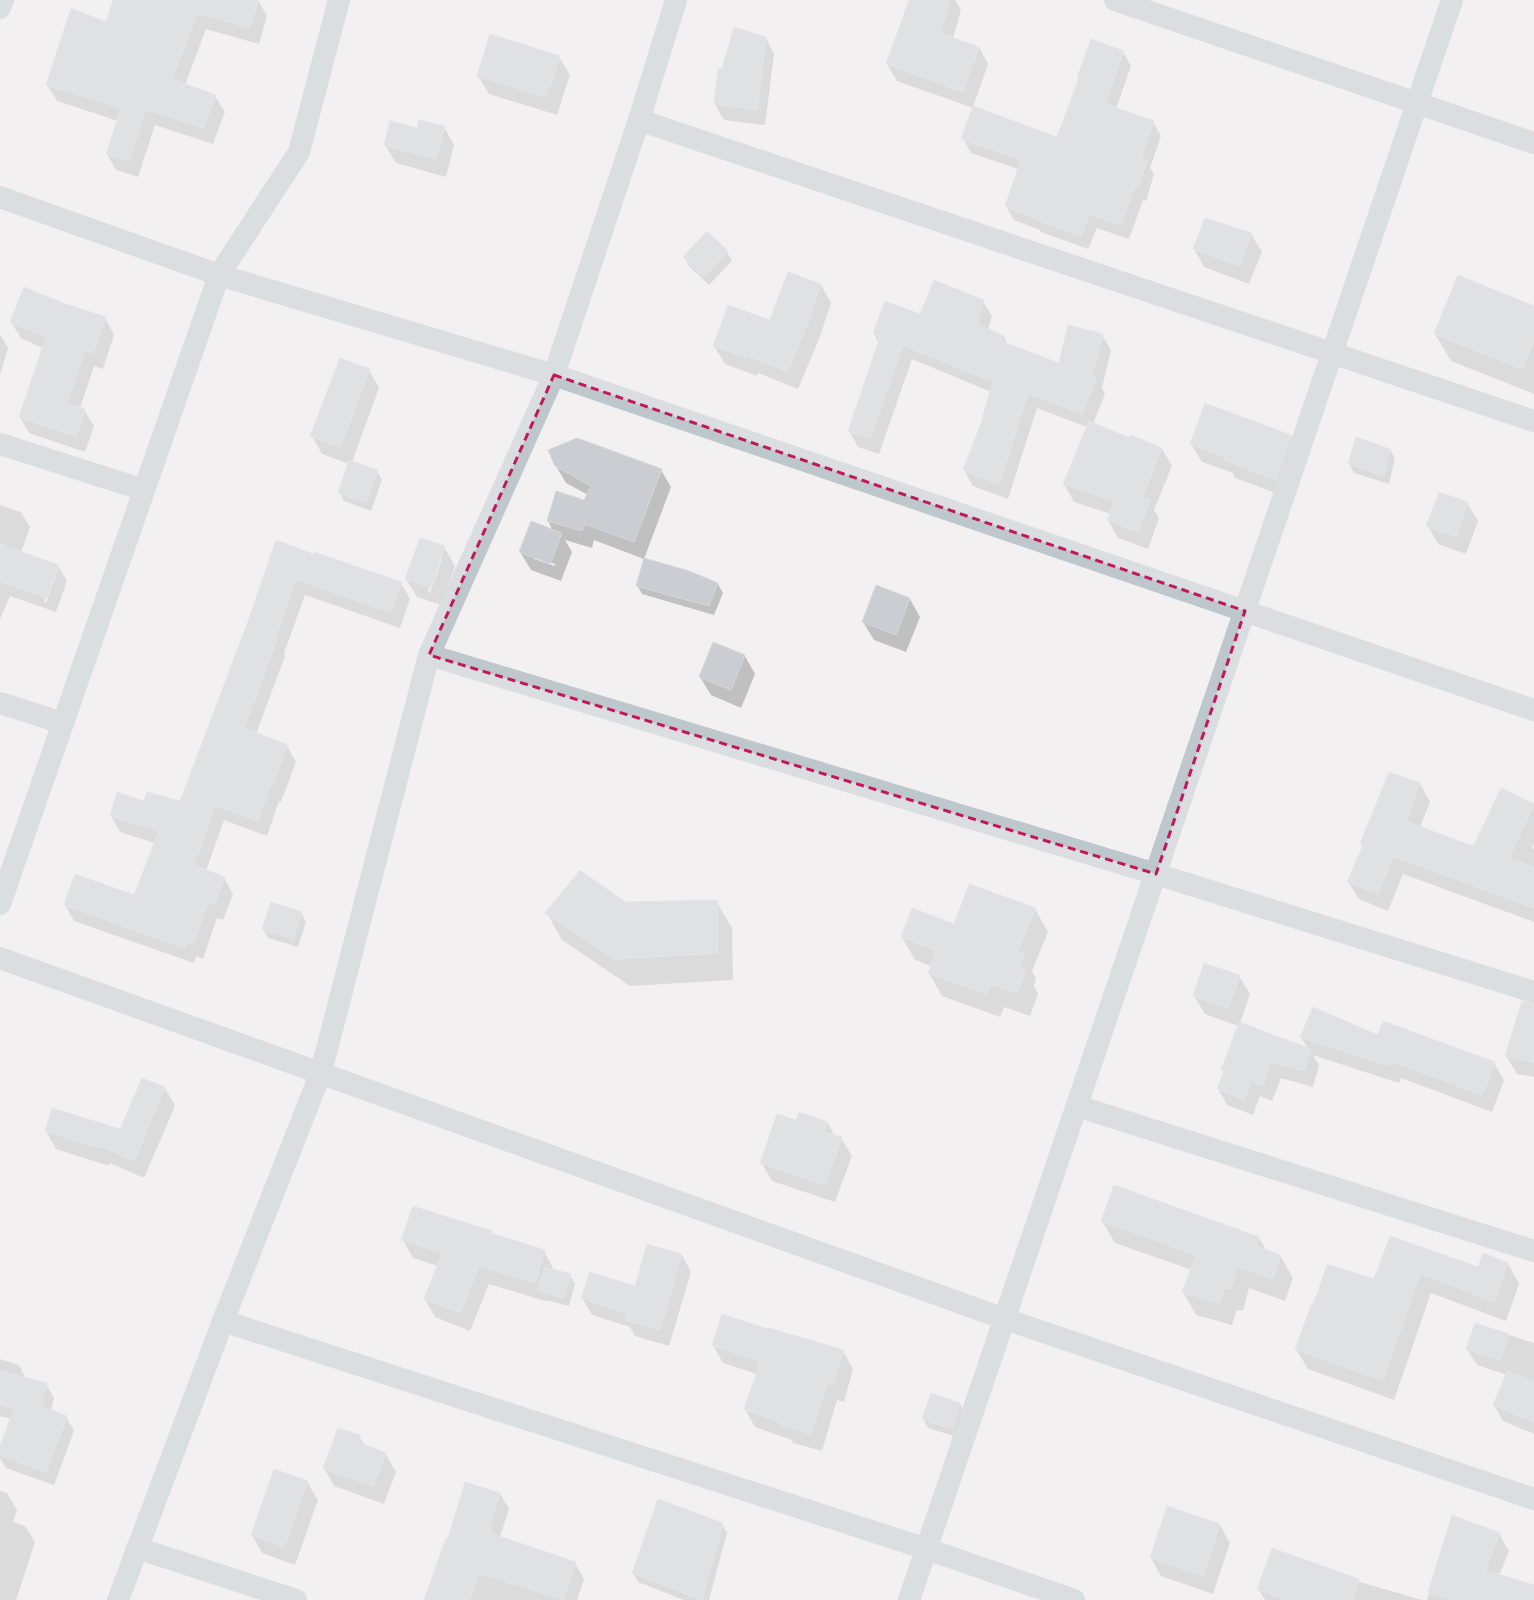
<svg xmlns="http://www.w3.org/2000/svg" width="1534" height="1600" font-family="Figtree,sans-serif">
	<rect width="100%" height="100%" fill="#f2f0f1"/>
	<g fill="#0003" fill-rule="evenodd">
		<path d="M114 0H258L267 16 259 44 206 29 185 85 215 96 225 112 213 144 155 125 138 177 116 170 107 154 118 121 57 101 47 85 106 24Z"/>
		<path d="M910 0H955L961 10 953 38 979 47 988 64 973 107 1057 138 1080 80 1078 78 1123 52 1131 66 1116 109 1153 122 1161 136 1150 168 1154 174 1146 201 1143 200 1129 239 1097 228 1088 249 1041 232 1040 230 1014 220 1006 206 1018 169 971 153 963 139 973 108 897 81 887 64Z"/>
		<path d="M766 38 774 54 765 125 724 120 715 104 723 70Z"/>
		<path d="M559 57 570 75 557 115 489 94 478 76Z"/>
		<path d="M444 127 454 145 446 177 396 163 385 145 418 129Z"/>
		<path d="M707 233 727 252 732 261 709 285 689 266 684 257Z"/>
		<path d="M1251 234 1262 252 1249 284 1204 267 1194 249Z"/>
		<path d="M788 274 821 285 831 303 819 339 798 389 758 373 757 376 725 364 714 346 771 321Z"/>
		<path d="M983 301 992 316 988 330 1003 335 1008 345 1059 364 1102 335 1111 350 1102 388 1105 394 1093 424 1131 439 1162 449 1172 466 1154 510 1159 518 1148 549 1118 538 1108 520 1111 514 1074 502 1064 484 1087 427 1037 408 1008 499 973 486 964 470 984 420 983 418 991 392 912 359 879 454 858 447 849 431 879 343 874 334 921 315Z"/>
		<path d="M65 305 105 318 114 335 103 369 94 366 80 408 84 410 94 426 85 452 29 433 20 417 43 348 21 338 11 322Z"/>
		<path d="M1534 307V394L1451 361 1435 334Z"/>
		<path d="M0 334 8 348 0 375Z"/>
		<path d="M369 370 379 388 352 462 377 471 382 480 371 511 344 501 339 492 349 464 322 454 312 436Z"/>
		<path d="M1291 436 1301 454 1286 497 1235 478 1233 473 1202 462 1191 444Z"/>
		<path d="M1390 450 1395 458 1389 484 1354 473 1349 464Z"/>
		<path d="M556 466 661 470 671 487 644 559 594 540 592 548 565 540 572 552 561 581 531 570 520 552 553 531 548 521 585 501 588 495 566 483ZM534 557 555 564V566L534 559Z"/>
		<path d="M1467 503 1478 521 1466 554 1438 544 1428 526Z"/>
		<path d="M0 505 21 512 30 527 21 553 58 566 67 581 56 612 10 596 0 619ZM54 575H56L46 603 44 602Z"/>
		<path d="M444 547 455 566 441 605 417 597 406 579ZM439 559H442L430 593 428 592Z"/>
		<path d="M314 555 401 583 410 599 400 628 305 595 284 653 285 656 256 734 287 746 296 762 281 802 279 801 267 836 224 820 206 871 224 878 233 894 223 920 217 918 203 959 196 956 194 963 74 921 65 905 76 875 134 896 155 843 120 832 111 816 145 802 181 803 247 628Z"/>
		<path d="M689 572 718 584 723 593 714 615 642 594 637 585Z"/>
		<path d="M910 599 920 617 906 652 874 640 863 622Z"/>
		<path d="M714 644 745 656 755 674 741 708 711 695 700 677Z"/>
		<path d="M1390 773 1420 784 1430 802 1420 827 1472 847 1474 846 1501 790 1534 805V843L1532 848 1534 849V922L1403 874 1388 911 1359 899 1348 882 1363 847 1361 844Z"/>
		<path d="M716 901 732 928 733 980 630 986 562 940 547 913 625 903Z"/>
		<path d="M1035 909 1048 932 1032 971 1036 978 1034 986 1038 994 1030 1016 1004 1007 1000 1017 942 996 929 973 931 966 915 960 902 937Z"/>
		<path d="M301 913 306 922 298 947 268 938 263 929Z"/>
		<path d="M1239 976 1250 994 1240 1023 1308 1049 1301 1037H1379L1494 1063 1504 1080 1492 1112 1401 1078 1399 1083 1313 1055 1319 1066 1313 1087 1281 1078 1272 1101 1260 1096 1253 1115 1227 1105 1218 1089 1224 1073 1222 1069 1238 1026 1205 1014 1194 996Z"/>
		<path d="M1534 1030V1077L1517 1074 1506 1056Z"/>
		<path d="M165 1088 175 1106 144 1178 110 1163 109 1166 56 1149 46 1131 121 1130Z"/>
		<path d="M796 1121 827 1122 835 1136 841 1138 852 1156 835 1202 772 1181 761 1162Z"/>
		<path d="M1102 1221 1259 1238 1266 1250 1280 1255 1293 1278 1285 1301 1249 1288 1243 1311 1237 1310 1232 1325 1196 1315 1183 1292 1192 1270 1115 1243Z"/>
		<path d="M491 1231 493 1235 544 1251 554 1270 570 1275 575 1284 569 1306 546 1300 545 1301 489 1284 470 1331 435 1317 425 1299 438 1266 413 1258 403 1240Z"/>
		<path d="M1391 1237 1478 1269 1484 1255 1508 1264 1519 1284 1506 1321 1431 1293 1394 1400 1308 1369 1296 1349 1374 1280Z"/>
		<path d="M682 1255 691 1272 669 1346 635 1336 630 1327 592 1315 582 1298 635 1287Z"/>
		<path d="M1475 1324 1534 1343V1434L1503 1421 1494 1405 1507 1375 1477 1365 1467 1349Z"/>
		<path d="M769 1331 843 1351 853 1369 844 1402 837 1400 822 1451 793 1443 792 1440 755 1427 745 1409 757 1374 723 1363 713 1345Z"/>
		<path d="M0 1359 19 1365 26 1379 46 1384 54 1398 51 1411 66 1417 74 1431 54 1485 6 1468 0 1458V1449L11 1419 0 1416Z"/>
		<path d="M932 1395 960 1404 965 1412 957 1437 928 1428 923 1419Z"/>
		<path d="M359 1436 365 1446 385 1453 396 1472 384 1504 334 1486 324 1468Z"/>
		<path d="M307 1482 318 1500 295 1565 262 1553 252 1535Z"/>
		<path d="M0 1491 7 1493 17 1510 13 1522 25 1526 35 1542 16 1600H0Z"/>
		<path d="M500 1493 509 1509 500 1537 575 1563 584 1579 577 1600H427L449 1539Z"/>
		<path d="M1168 1507 1220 1525 1230 1543 1213 1594 1161 1576 1151 1558Z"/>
		<path d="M1453 1517 1499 1534 1509 1551 1499 1576 1534 1595V1600H1427Z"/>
		<path d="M722 1524 727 1533 709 1600H684L638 1582 633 1573Z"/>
		<path d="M1359 1580 1360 1582 1422 1600H1265L1259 1590Z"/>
	</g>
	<g fill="#caced2" stroke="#d5d8db">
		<path d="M113 0H258L250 28 197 13 172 79 216 95 203 128 146 109 129 161 106 154 121 108 46 85 71 8 106 22Z"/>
		<path d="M909 0H950L940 33 979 47 963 92 886 64Z"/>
		<path d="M734 27 766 37 757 110 714 104 718 69H722Z"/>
		<path d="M490 34 560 56 546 97 477 76Z"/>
		<path d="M1091 39 1124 51 1105 104 1154 121 1141 158 1147 160 1139 187 1135 186 1121 225 1089 214 1081 236 1032 218V217L1005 206 1021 159 961 139 973 106 1057 137 1079 78H1077Z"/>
		<path d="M419 120 445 126 436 159 384 145 390 121 417 128Z"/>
		<path d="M1205 218 1252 233 1239 266 1193 249Z"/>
		<path d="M707 231 728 251 703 277 683 257Z"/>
		<path d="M788 272 821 284 809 320 787 372 747 355 746 358 713 346 728 305 770 320Z"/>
		<path d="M1458 275 1534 306V340L1522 369 1434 334Z"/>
		<path d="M934 280 984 300 977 324 1003 335 1001 341 1059 363 1068 325 1103 334 1092 376 1096 378 1082 414 1028 393 999 484 963 470 983 418H982L993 382 903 345 870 439 848 431 880 337 873 334 885 301 920 314Z"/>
		<path d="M24 287 66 304 106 317 93 353 85 350 67 403 85 409 76 436 19 417 46 337 10 322Z"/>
		<path d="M340 358 370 369 340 447 310 436Z"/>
		<path d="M1205 403 1291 435 1276 480 1224 460 1225 457 1190 444Z"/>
		<path d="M1089 421 1130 438 1131 435 1162 448 1142 497 1150 500 1138 532 1107 520 1114 501 1063 484Z"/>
		<path d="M1356 437 1390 449 1384 476 1348 464Z"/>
		<path d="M577 438 662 469 634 542 585 524 582 531 547 521 556 491 584 500 591 486 555 466 548 450Z"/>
		<path d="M349 460 378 470 366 503 338 493Z"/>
		<path d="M1439 492 1468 502 1456 536 1426 526Z"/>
		<path d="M531 521 562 533 550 564 519 552Z"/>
		<path d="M420 538 445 546 431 588 405 579Z"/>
		<path d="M276 540 313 554 314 552 402 582 391 613 296 579 275 638 277 639 244 728 288 745 272 786H270L258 821 215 805 194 865 225 877 214 905 208 902 194 943 187 941 185 948 64 905 75 874 134 895 159 831 110 816 117 792 144 801 147 792 180 801 246 627Z"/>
		<path d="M0 544 59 565 47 598 0 581Z"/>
		<path d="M644 558 689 571 718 583 709 606 636 586Z"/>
		<path d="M876 585 910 598 896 635 862 622Z"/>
		<path d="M713 642 745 655 731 690 699 677Z"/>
		<path d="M1389 772 1420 783 1406 821 1472 846V844L1474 845 1501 788 1534 804 1509 858 1534 867V908L1393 856 1378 894 1347 882 1363 845 1360 844Z"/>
		<path d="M580 870 625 902 717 900 718 953 614 959 545 913Z"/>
		<path d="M969 884 1036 908 1017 952 1024 954 1019 968 1026 970 1017 993 991 984 987 994 928 973 936 950 901 937 912 908 954 924Z"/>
		<path d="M271 902 302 912 293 939 262 929Z"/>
		<path d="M1204 963 1240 975 1228 1008 1193 996Z"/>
		<path d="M1522 1001 1534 1004V1062L1505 1056Z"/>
		<path d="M1313 1007 1378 1035 1383 1021 1495 1062 1482 1095 1391 1061 1389 1066 1300 1037Z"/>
		<path d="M1239 1022 1311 1049 1304 1071 1271 1062 1263 1085 1251 1081 1244 1100 1217 1089 1224 1071 1221 1070Z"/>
		<path d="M142 1078 165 1087 134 1161 100 1146 99 1148 45 1131 52 1108 120 1129Z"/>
		<path d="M799 1112 827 1122 824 1132 842 1137 825 1185 760 1163 777 1114 796 1120Z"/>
		<path d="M1114 1185 1259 1237 1256 1246 1281 1255 1272 1279 1237 1266 1231 1289 1224 1288 1220 1303 1182 1292 1196 1255 1101 1221Z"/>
		<path d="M413 1206 492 1231 491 1233 545 1250 535 1283 479 1266 460 1313 424 1299 442 1253 401 1240Z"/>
		<path d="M1390 1236 1478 1267 1483 1253 1508 1263 1494 1302 1420 1273 1383 1381 1295 1349 1312 1303H1314L1327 1264 1374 1279Z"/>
		<path d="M647 1244 682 1254 660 1330 625 1320 627 1313 581 1298 590 1272 635 1286Z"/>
		<path d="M545 1267 571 1274 564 1298 538 1290Z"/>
		<path d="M722 1314 768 1329 769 1328 844 1350 833 1385 827 1383 811 1434 781 1425 782 1423 744 1409 760 1363H758L759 1361 712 1345Z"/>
		<path d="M1475 1323 1509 1334 1500 1360 1466 1349Z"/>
		<path d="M0 1371 47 1383 41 1406 67 1416 46 1472 0 1455V1446L14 1409 0 1405Z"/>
		<path d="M1507 1371 1534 1382V1422L1493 1405Z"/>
		<path d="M931 1393 960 1403 952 1429 922 1419Z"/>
		<path d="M338 1428 360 1435 358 1442 386 1453 373 1486 323 1468Z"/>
		<path d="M274 1469 308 1481 284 1547 251 1535Z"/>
		<path d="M465 1482 500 1493 489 1530H491L490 1533 576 1562 563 1600 479 1573 469 1600H424L446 1538H448Z"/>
		<path d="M658 1499 723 1523 702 1600 632 1573Z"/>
		<path d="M1167 1506 1220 1524 1203 1576 1150 1558Z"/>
		<path d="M1452 1515 1500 1533 1485 1570 1534 1585V1600H1455L1428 1592Z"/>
		<path d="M1272 1548 1359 1579 1352 1600H1287L1257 1590Z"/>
	</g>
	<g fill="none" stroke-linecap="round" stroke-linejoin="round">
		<g stroke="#bdc7cc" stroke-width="22">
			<path d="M1115 0 1534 143"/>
			<path d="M0 8 3 0"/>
			<path d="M639 120 1534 421"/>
			<path d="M0 197 219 275 554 375 1534 710"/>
			<path d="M0 444 144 490"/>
			<path d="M429 655 1156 874 1534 992"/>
			<path d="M0 703 63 723"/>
			<path d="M0 904 219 275 299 152 339 0"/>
			<path d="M0 958 1005 1319 1534 1499"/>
			<path d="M1077 1106 1534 1251"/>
			<path d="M223 1321 927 1549 1074 1600"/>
			<path d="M137 1548 296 1600"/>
			<path d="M118 1600 223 1321 321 1072 429 655 554 375 639 120 676 0"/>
			<path d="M909 1600 1452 0"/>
		</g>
	</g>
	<path d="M0 0H1534V1600H0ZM554 375 1245 611 1156 874 429 655Z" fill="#f2f0f1" fill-opacity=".55" fill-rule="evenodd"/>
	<path fill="none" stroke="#c2185b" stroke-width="3" stroke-dasharray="8 5" stroke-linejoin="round" d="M554 375 1245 611 1156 874 429 655Z"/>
</svg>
